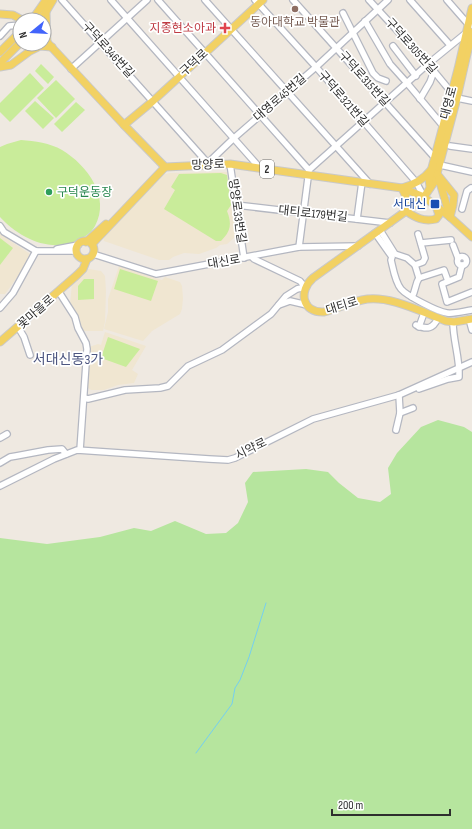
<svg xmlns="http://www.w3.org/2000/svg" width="472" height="829" font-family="'Sofia Sans Condensed','Noto Sans KR',sans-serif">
	<rect width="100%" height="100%" fill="#efe9e1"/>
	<g fill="#f0e6d1">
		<path d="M221 172H227L236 233 235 237 227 244 220 245 216 248 199 254 184 253 173 257 169 260H159L104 241 103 235 161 175 170 173Z"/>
		<path d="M0 234 30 254 24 268 5 294H0Z"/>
		<path d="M119 266 162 280 165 277 180 282 182 286 183 298 182 309 180 314 152 331 143 341 104 329 108 312V299Z"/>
		<path d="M89 269 101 271 105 276 106 291 105 322 103 331H80L74 328 71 318 70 304 72 283 81 270Z"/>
		<path d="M105 332 146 346 132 370 138 374 134 383 118 385 104 390H91L85 385 89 347 98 344 101 345Z"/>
	</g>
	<path fill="#b6e59e" d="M438 420 464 427 472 432V829H0V538L47 544 100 537 134 528 151 531 175 521 206 534 226 533 238 523 248 502 245 483 253 472 306 469 328 472 339 483 358 498 380 502 391 494 388 468 397 453 421 427Z"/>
	<g fill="#c9ec9a">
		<path d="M41 64 54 77 48 84 35 71Z"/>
		<path d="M30 73 44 88 10 122 0 112V103Z"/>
		<path d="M56 80 75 99 56 118 37 98Z"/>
		<path d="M35 101 54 118 43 129 25 111Z"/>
		<path d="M76 102 85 110 62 132 54 124Z"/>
		<path d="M21 140C35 141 50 143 62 150 87 165 111 197 95 226 91 233 84 238 76 241 49 253 18 237 0 217V147L7 144Z"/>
		<path d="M221 173 227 175 231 205 227 211C232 224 231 231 221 241H216L164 209 175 190 171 187 179 174Z"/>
		<path d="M0 238 13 248 0 265Z"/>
		<path d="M120 269 158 281 151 301 114 289Z"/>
		<path d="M84 279H94V299L78 300V286Z"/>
		<path d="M108 337 140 349 126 367 101 358Z"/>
	</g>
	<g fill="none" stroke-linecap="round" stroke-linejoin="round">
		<path stroke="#75cff0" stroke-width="1" d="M196 753 232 704 235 688 240 680 249 657 266 603"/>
		<defs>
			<g id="minor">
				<path d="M62 0 205 160 207 164 211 160 234 138 316 67 388 0"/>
				<path d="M111 0 260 168"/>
				<path d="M158 0 309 170"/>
				<path d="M205 0 370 184"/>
				<path d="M255 0 316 67 416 182 424 197"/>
				<path d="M293 0 435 158"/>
				<path d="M369 0 428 64 452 93"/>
				<path d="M410 0 450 45"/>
				<path d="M447 0 468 24 472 25"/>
				<path d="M343 13 373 73 378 78 386 81"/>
				<path d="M365 21 390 64 407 83 443 126"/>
				<path d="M0 36 9 26 20 25"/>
				<path d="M393 46 416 76"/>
				<path d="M71 69 147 0"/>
				<path d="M457 98 472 101"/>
				<path d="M420 99 430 82 434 71"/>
				<path d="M450 146 472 149"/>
				<path d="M230 164 244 258"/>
				<path d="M440 165 472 172"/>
				<path d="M236 205 390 223"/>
				<path d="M462 209 467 191 471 188"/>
				<path d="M357 219 362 182"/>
				<path d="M0 226 4 232 36 251H76"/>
				<path d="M380 230 395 254 407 258 415 265 419 278 444 270 448 281"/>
				<path d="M375 233 392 257 391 260C393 268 395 282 401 289 407 296 438 312 447 313 455 314 464 311 472 310"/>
				<path d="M421 243 451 240"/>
				<path d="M453 245 458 258"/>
				<path d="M299 247 309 170 428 64 466 33"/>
				<path d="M57 249 78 245"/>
				<path d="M93 254 156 274 299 247 358 246"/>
				<circle cx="462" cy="261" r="4.5"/>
				<path d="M415 265 423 262 425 258 418 234"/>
				<path d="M462 265 459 277 442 284 447 302 472 292"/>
				<path d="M59 292 75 317 78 328 86 343 87 349 80 450"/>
				<path d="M412 297C416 290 415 284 419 278"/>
				<path d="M279 305 290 301 307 305"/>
				<path d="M0 308 13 293 36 251"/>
				<path d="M469 319 472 330"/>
				<path d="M416 325C427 330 433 329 438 318"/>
				<path d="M18 327 24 337 30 355"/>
				<path d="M419 327 424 313"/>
				<path d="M419 389 448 379 459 377C460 358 453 341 453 322"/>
				<path d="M84 398 88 399 125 390 160 388 168 386 188 366 222 350 271 314 286 296 297 289 305 287 300 281 254 259 252 257"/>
				<path d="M400 413 413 408"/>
				<path d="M396 430 400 413 399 395"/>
				<path d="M0 438 7 434"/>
				<path d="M0 463 10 457 16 456 48 450 62 449 66 454"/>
				<path d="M0 486 54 459 77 450 209 459 228 460 235 458 313 419 399 395 472 362"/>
			</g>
			<g id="major">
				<path d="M46 13 47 43"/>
				<path d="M0 14 13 15 22 20"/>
				<path d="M32 20 46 0"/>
				<path d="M41 20 53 0"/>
				<path d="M472 32 457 98 435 181 424 197 406 211 313 278C298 291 302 313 324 312 337 308 349 303 362 300 388 294 422 312 446 321L454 322 472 319"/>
				<path d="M44 39 124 125 165 167 230 164 402 188 424 197 450 217 472 237"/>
				<path d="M0 52 20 32"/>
				<path d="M0 63 20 43"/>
				<path d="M0 67 11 65 30 51 40 46 52 47"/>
				<path d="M124 125 153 101 263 0"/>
				<path d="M431 170C424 179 413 185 402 188L407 199 406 211C416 218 424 222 436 219L439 215 436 206"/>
				<path d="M437 174 454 195 453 205 450 217"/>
				<path d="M439 179 450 217"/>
				<path d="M430 187 429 179 458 69 472 8"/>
				<circle cx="85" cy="250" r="9"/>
				<path d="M86 242 106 224"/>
				<path d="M92 244 165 167"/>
				<path d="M0 342 77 275 83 269 87 259"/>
			</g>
		</defs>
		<use href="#minor" stroke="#b4b7c1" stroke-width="8"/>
		<use href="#major" stroke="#c9c9c9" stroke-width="9"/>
		<use href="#minor" stroke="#fff" stroke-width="5.5"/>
		<use href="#major" stroke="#f2d163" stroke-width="7"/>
	</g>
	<circle fill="#8d6e63" stroke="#fff" stroke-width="1.5" cx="295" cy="9" r="4"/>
	<path fill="#e0444e" stroke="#fff" stroke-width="1.5" d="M223 22h4v4h4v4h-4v4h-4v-4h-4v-4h4z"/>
	<circle fill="#2e9e5b" stroke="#fff" stroke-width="1.5" cx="49" cy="192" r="4"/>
	<rect fill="#1a4fb4" stroke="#fff" stroke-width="1.5" x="430" y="199" width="10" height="10" rx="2"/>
	<g text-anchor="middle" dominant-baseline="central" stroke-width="3.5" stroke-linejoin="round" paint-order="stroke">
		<rect fill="#fff" stroke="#6d6d6d" stroke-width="1" x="260" y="160" width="14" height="18" rx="3"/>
		<g font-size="11" font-weight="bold" fill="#2e2e2e">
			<text x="267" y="169">2</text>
		</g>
		<g font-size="12" fill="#785e54" stroke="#fff">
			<text x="295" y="22">동아대학교 박물관</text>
		</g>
		<g font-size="12" fill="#be3a42" stroke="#fff" text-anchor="end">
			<text x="216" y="28">지종현소아과</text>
		</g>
		<g font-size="12" fill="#2e2e2e" stroke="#fff">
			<text transform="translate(411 46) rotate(48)">구덕로305번길</text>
			<text transform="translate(108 50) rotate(48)">구덕로346번길</text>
			<text transform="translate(194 63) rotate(-43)">구덕로</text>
			<text transform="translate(364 79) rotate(48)">구덕로315번길</text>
			<text transform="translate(280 98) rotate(-41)">대영로45번길</text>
			<text transform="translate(343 99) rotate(49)">구덕로321번길</text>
			<text transform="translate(449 103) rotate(-75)">대영로</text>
			<text transform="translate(208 165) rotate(-2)">망양로</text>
			<text transform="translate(237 211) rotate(82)">망양로33번길</text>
			<text transform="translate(313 214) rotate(6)">대티로179번길</text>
			<text transform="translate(224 262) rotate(-10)">대신로</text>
			<text transform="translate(342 306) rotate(-17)">대티로</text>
			<text transform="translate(36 312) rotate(-41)">꽃마을로</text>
			<text transform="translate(251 449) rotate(-26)">시약로</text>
		</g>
		<g font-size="12" fill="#27864d" stroke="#fff" text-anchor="start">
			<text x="57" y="192">구덕운동장</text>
		</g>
		<g font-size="12" fill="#164399" stroke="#fff" text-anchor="end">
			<text x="426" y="204">서대신</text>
		</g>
		<g font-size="14" fill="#4d5680" stroke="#fff">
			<text x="68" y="359">서대신동3가</text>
		</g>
	</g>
	<g transform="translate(32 32) rotate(252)"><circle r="19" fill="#ffffff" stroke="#ababab"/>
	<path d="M0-3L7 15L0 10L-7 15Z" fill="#4264fb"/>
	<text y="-6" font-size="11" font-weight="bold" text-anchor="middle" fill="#2e2e2e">N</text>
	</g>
	<path d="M332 809v6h118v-6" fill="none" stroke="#2e2e2e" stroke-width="2"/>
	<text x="338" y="809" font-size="12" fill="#2e2e2e" stroke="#ffffff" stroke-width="3" paint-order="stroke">200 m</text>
</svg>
